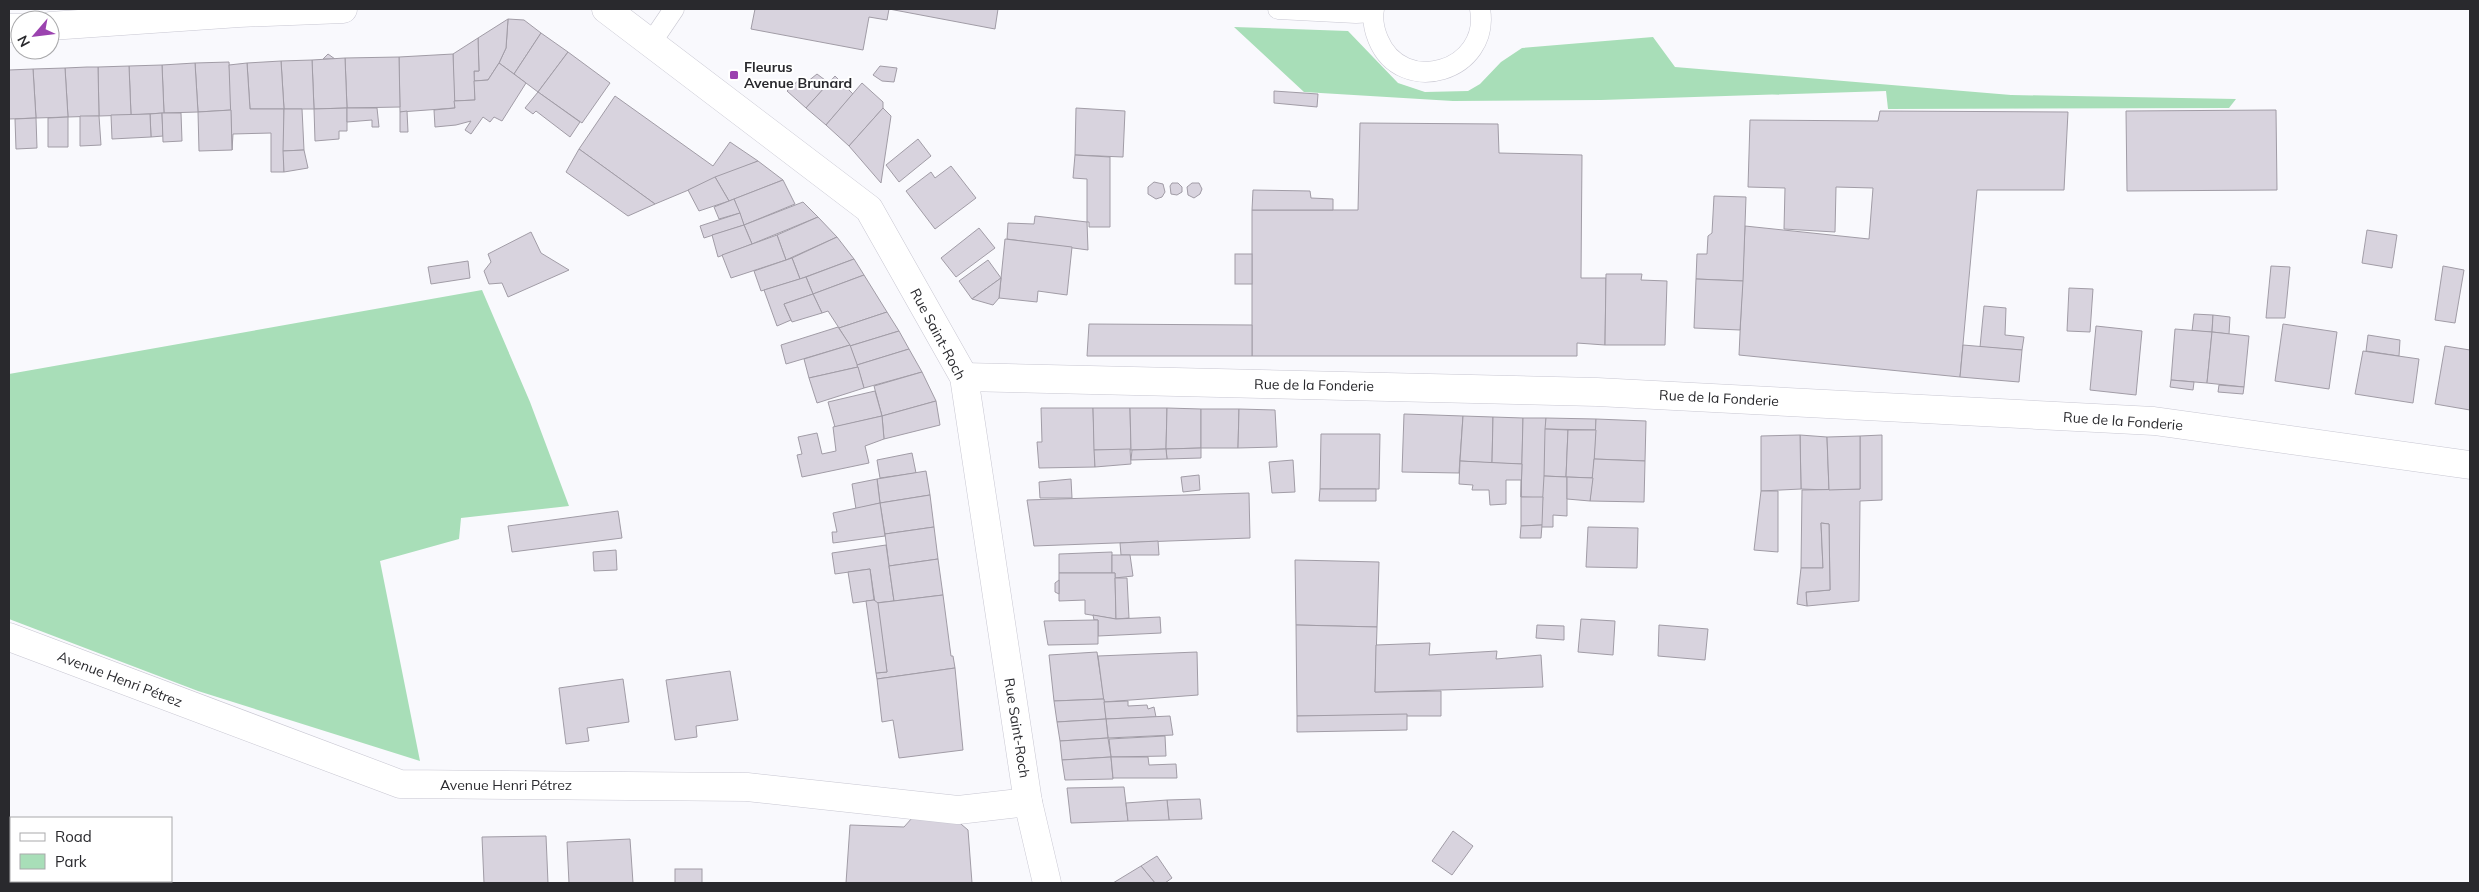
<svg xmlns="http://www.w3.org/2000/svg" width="2479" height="892" font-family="Mulish,sans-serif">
	<rect width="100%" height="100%" fill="#f9f9fd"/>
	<g fill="#a8deb8">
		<path d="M1234 27 1348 31 1398 83 1425 92 1468 91 1480 84 1501 62 1522 48 1653 37 1675 67 2011 95 2236 99 2229 108 1888 109 1886 91 1601 100 1453 101 1304 92Z"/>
		<path d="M482 290 530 402 569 506 461 518 459 539 380 561 420 761 198 691 9 619V374Z"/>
	</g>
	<g fill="#d8d3de" stroke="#a19ca6">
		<path d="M755 9H998L995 29 889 9 887 20 869 17 863 50 751 29Z"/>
		<path d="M508 19 524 20 541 33 514 74 499 63 506 48Z"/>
		<path d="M508 19 506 48 499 63 488 80 474 81V71H479L478 38Z"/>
		<path d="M541 33 568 52 538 92 514 74Z"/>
		<path d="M478 38 479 71H474L475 100 454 101 453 54Z"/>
		<path d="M568 52 610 83 582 123 538 92Z"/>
		<path d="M328 54 335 59H323Z"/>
		<path d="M453 54 455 108 400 112 399 57Z"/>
		<path d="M399 57 400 107 347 108 345 58Z"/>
		<path d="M345 58 347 108 314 109 312 60Z"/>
		<path d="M312 60 314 109H284L281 61Z"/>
		<path d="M281 61 284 109H250L247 63Z"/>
		<path d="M229 62 232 110 198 112 195 63Z"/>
		<path d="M195 63 198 112 164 113 162 65Z"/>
		<path d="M247 63 250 109H284V172H271V133L233 134 232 150 229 65Z"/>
		<path d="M499 63 526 83 502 121 494 117 490 122 483 117 471 134 465 130 471 121 456 125 435 127 434 110 455 108 454 101 475 100 474 81 488 80Z"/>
		<path d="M162 65 164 113 131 115 129 66Z"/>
		<path d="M129 66 131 115 99 116 98 67Z"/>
		<path d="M880 66 897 68 894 82 882 81 873 75Z"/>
		<path d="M87 67H98L99 116 68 117 65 68Z"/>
		<path d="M65 68 68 117 36 118 33 69Z"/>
		<path d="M33 69 36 118 9 119V70Z"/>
		<path d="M817 74 829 83 806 108 787 91 802 77 807 82Z"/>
		<path d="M835 76 853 94 826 125 806 108Z"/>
		<path d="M862 83 883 102V108L849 146 826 125Z"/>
		<path d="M1274 91 1318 94 1317 107 1274 103Z"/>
		<path d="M538 92 580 122 570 137 536 111 533 114 525 108Z"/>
		<path d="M615 96 713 166 730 142 758 161 655 204 579 149Z"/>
		<path d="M347 108V131H339V139L315 141 314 109Z"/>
		<path d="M347 108H377L379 127H372V120L347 122Z"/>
		<path d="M883 108 891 116 881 183 849 146Z"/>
		<path d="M1076 108 1125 111 1123 157 1075 155Z"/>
		<path d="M284 109H302L304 150 283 151Z"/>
		<path d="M231 110 232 150 199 151 198 112Z"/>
		<path d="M2276 110 2277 190 2127 191 2126 111Z"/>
		<path d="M407 111 408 132H400V112Z"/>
		<path d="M1880 111 2068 112 2064 190H1977L1960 377 1739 355 1745 226 1869 239 1873 188 1836 187 1835 232 1784 229 1785 188 1748 187 1750 120 1878 121Z"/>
		<path d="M162 113 163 136 151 137 150 114Z"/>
		<path d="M162 113H181L182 141 163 142Z"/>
		<path d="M150 114 151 137 112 139 111 115Z"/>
		<path d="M80 116H99L101 145 80 146Z"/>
		<path d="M68 117V147H48V118Z"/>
		<path d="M36 118 37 148 16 149 15 119Z"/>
		<path d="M1360 123 1498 124 1499 153 1582 155 1581 278H1606L1605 345 1577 343V356H1252V210H1358Z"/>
		<path d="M918 139 931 156 899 182 886 165Z"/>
		<path d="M579 149 655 204 628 216 566 172Z"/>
		<path d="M304 150 308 168 284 172 283 151Z"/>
		<path d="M1075 155 1110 157V227H1089V222H1087V179L1073 178Z"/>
		<path d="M758 161 783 180 729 201 715 177Z"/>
		<path d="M951 166 976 198 935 229 906 191 931 172 935 178Z"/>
		<path d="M715 177 729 201 699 211 688 190Z"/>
		<path d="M783 180 795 204 744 225 734 199Z"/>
		<path d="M1154 182 1163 184 1165 192 1162 197 1156 199 1148 194V187Z"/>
		<path d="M1172 183H1178L1182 187V192L1177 195 1171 194 1170 186Z"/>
		<path d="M1192 183H1199L1202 189 1200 194 1194 198 1188 195 1187 187Z"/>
		<path d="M1253 190 1310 191 1311 198 1333 199V210H1252Z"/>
		<path d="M1714 196 1746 197 1743 281 1696 279 1697 254H1707L1708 236 1712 233Z"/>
		<path d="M734 199 740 213 719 219 714 207Z"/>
		<path d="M803 202 818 217 752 244 744 225Z"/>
		<path d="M740 213 744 225 704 238 700 226Z"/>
		<path d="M1035 216 1087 222 1088 250 1007 239 1008 223 1034 224Z"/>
		<path d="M818 217 837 237 786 260 777 235Z"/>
		<path d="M744 225 752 244 718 257 712 235Z"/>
		<path d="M979 228 995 248 956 277 941 258Z"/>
		<path d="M2367 230 2397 235 2392 268 2362 263Z"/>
		<path d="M531 232 541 253 569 270 508 297 502 283 489 284 484 271 491 262 488 254Z"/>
		<path d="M777 235 786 260 731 278 722 255Z"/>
		<path d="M837 237 854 259 800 279 792 258Z"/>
		<path d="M1005 239 1072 247 1067 295 1038 291 1037 302 999 298Z"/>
		<rect x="1235" y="254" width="17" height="30"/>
		<path d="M792 258 800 279 761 291 754 271Z"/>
		<path d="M854 259 864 275 813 294 806 277Z"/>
		<path d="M988 260 1001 278 972 299 959 281Z"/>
		<path d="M468 261 470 278 431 284 428 267Z"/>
		<path d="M2271 266 2290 267 2285 318H2266Z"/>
		<path d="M2443 266 2464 270 2455 323 2435 320Z"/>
		<path d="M1606 274H1642L1641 280 1667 281 1665 345H1605Z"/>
		<path d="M864 275 887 312 839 328 828 311 822 313 813 294Z"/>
		<path d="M806 277 813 294 784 304 791 320 777 326 764 290Z"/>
		<path d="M1001 278 999 298 993 305 972 299Z"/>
		<path d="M1696 279 1743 281 1740 330 1694 328Z"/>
		<path d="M2069 288 2093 289 2090 332 2067 331Z"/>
		<path d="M813 294 822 313 792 322 784 304Z"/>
		<path d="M1984 306 2006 308 2005 335 2024 337 2022 350 1980 347Z"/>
		<path d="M887 312 899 331 850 346 839 328Z"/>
		<path d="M2194 314 2213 315 2212 332 2192 331Z"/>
		<path d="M2213 315 2230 317 2229 334 2212 332Z"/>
		<path d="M1089 324 1252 325V356H1087Z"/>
		<path d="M2283 324 2337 332 2329 389 2275 381Z"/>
		<path d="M2096 326 2142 331 2136 395 2090 390Z"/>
		<path d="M838 327 850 345 786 364 781 345Z"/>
		<path d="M2175 329 2212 332 2207 383 2171 380Z"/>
		<path d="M899 331 909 349 857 365 850 346Z"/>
		<path d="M2212 332 2249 336 2244 387 2207 383Z"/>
		<path d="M2368 335 2400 340 2399 356 2366 351Z"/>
		<path d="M850 345 858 367 809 378 804 359Z"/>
		<path d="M1963 345 2022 350 2019 382 1960 377Z"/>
		<path d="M2445 346 2470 350V410L2435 404Z"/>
		<path d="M909 349 922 372 864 388 857 365Z"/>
		<path d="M2363 351 2419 359 2413 403 2355 394Z"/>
		<path d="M858 367 864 388 817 403 809 378Z"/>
		<path d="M922 372 936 401 882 416 874 386Z"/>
		<path d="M2171 380 2194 382 2193 390 2170 387Z"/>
		<path d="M2219 385 2244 387 2243 394 2218 392Z"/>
		<path d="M875 391 882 416 835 427 828 402Z"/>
		<path d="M936 401 940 425 884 439 882 416Z"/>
		<path d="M1041 408H1093L1095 467 1039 468 1037 442H1042Z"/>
		<path d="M1093 408H1130L1131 450H1094Z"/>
		<path d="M1130 408H1167L1166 449 1131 450Z"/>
		<path d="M1167 408 1201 409V448L1166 449Z"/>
		<path d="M1201 409H1239L1238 448H1201Z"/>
		<path d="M1239 409 1275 410 1277 447 1238 448Z"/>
		<path d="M1404 414 1463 416 1459 473 1402 472Z"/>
		<path d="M882 416 884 439 865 446 869 463 802 477 797 455 802 454 798 437 817 433 822 454 836 451 833 427Z"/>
		<path d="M1463 416 1493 417 1492 463 1460 461Z"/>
		<path d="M1493 417 1523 418 1522 464 1492 463Z"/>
		<path d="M1523 418H1546L1544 498 1521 497Z"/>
		<path d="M1546 418 1596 419V430L1545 429Z"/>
		<path d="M1596 419 1646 421 1645 461 1594 459Z"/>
		<path d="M1545 429 1568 430 1566 477 1544 476Z"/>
		<path d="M1568 430H1596L1593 478 1566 477Z"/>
		<path d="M1321 434H1380L1379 489H1320Z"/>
		<path d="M1800 435 1827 437 1829 490 1801 489Z"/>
		<path d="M1800 435 1801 489 1761 491V436Z"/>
		<path d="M1882 435V500L1860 501 1859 601 1807 606 1806 592 1830 590 1829 524 1821 523 1823 568H1801L1802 490 1860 489V436Z"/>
		<path d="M1860 436V489L1829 490 1827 437Z"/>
		<path d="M1201 448V458L1167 459 1166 449Z"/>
		<path d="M1130 449 1131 464 1095 467 1094 450Z"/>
		<path d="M1166 449 1167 459 1131 460 1132 450Z"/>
		<path d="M912 453 916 473 880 478 877 460Z"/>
		<path d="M1594 459 1645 461 1644 502 1590 501Z"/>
		<path d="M1293 460 1295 492 1272 493 1269 462Z"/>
		<path d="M1460 461 1522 464 1521 497V480H1506V504L1490 505 1489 490H1472L1473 485 1459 484Z"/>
		<path d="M926 471 930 495 880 503 877 479Z"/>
		<path d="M1199 475 1200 490 1183 492 1181 477Z"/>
		<path d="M1544 476 1567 477V516L1553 515V527H1541Z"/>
		<path d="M1567 477 1593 478 1590 501 1567 499Z"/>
		<path d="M877 479 880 503 856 509 852 484Z"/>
		<path d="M1071 479 1072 498H1040L1039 482Z"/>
		<path d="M1320 489H1376V501H1319Z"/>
		<path d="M1761 491H1778V552L1754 550Z"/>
		<path d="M1249 493 1250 538 1034 546 1027 500Z"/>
		<path d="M930 495 934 527 885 534 880 503Z"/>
		<path d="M1521 497H1543L1542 525 1521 526Z"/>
		<path d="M880 503 885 536 833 543 832 532H837L833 513Z"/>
		<path d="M618 511 622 538 512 552 508 526Z"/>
		<path d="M1821 523 1829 524 1830 590 1806 592 1807 606 1797 604 1801 568H1823Z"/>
		<path d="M1542 525 1541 538H1520L1521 526Z"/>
		<path d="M934 527 938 559 889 566 885 534Z"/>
		<path d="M1588 527 1638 528 1637 568 1586 567Z"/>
		<path d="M1158 541 1159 555H1121L1120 543Z"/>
		<path d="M886 545 894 601 875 603 870 569 835 574 832 553Z"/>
		<path d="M616 550 617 570 594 571 593 552Z"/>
		<path d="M1112 552V573H1059V554Z"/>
		<path d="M1112 555H1130L1133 576 1115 578V573H1112Z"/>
		<path d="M938 559 943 595 894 601 889 566Z"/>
		<path d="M1295 560 1379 562 1377 627 1296 625Z"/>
		<path d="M870 569 874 600 853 603 848 572Z"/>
		<path d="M1059 573H1115L1116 619 1085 614V600L1059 601Z"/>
		<path d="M1115 578H1127L1129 618 1116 619Z"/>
		<path d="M1059 580V594L1055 592V583Z"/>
		<path d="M943 595 951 656H953L955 668 877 679 876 673 887 672 877 603Z"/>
		<path d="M874 600 878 603 887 672 876 673 866 601Z"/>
		<path d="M1093 615 1116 619 1160 617 1161 633 1098 636V620H1094Z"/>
		<path d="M1581 619 1615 621 1613 655 1578 652Z"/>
		<path d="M1094 620H1098V644L1048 645 1044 621Z"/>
		<path d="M1296 625 1377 627 1375 692 1441 691V716H1297Z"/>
		<path d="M1537 625 1564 626V640L1536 638Z"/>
		<path d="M1659 625 1708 629 1705 660 1658 656Z"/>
		<path d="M1430 643 1429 655 1497 651 1496 659 1541 655 1543 687 1375 692 1376 645Z"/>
		<path d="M1097 652 1104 699 1054 701 1049 655Z"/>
		<path d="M1197 652 1198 695 1104 702 1098 656Z"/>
		<path d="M955 668 963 750 899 758 893 720 882 722 877 679Z"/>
		<path d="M730 671 738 720 696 726 697 737 675 740 666 680Z"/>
		<path d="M623 679 629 722 587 728 589 741 566 744 559 688Z"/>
		<path d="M1104 699 1106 719 1057 722 1054 701Z"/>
		<path d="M1128 701V706L1147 705 1148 709 1154 707 1156 717 1106 719 1104 702Z"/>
		<path d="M1407 714V730L1297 732V716Z"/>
		<path d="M1170 716 1173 735 1108 738 1106 719Z"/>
		<path d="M1106 719 1108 738 1060 741 1057 722Z"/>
		<path d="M1165 736 1166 756 1111 757 1109 739Z"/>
		<path d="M1108 738 1111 757 1062 760 1060 741Z"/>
		<path d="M1111 757 1113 779 1065 780 1062 760Z"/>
		<path d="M1111 757H1148L1149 765 1176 764 1177 778H1113Z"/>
		<path d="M1124 787 1128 821 1071 823 1067 788Z"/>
		<path d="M1200 799 1202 819 1169 820 1167 800Z"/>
		<path d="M1167 800 1169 820 1128 821 1126 803Z"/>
		<path d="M912 818 955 819 968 830 972 883H846L850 825 904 827Z"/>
		<path d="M1453 831 1473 846 1452 875 1432 861Z"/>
		<path d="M546 836 548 883H484L482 837Z"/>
		<path d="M630 839 633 883H569L567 842Z"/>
		<path d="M1157 856 1172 878 1165 883H1155L1141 866Z"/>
		<path d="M1141 866 1155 883H1113Z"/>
		<rect x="675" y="869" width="27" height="14"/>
	</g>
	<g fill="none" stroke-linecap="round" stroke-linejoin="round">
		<defs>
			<g id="service">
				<path d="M1278 9 1356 13 1373 12"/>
				<path d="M1374 9C1372 19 1374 29 1378 39 1402 98 1491 71 1480 9"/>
				<path d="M651 43 674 9"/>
			</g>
			<g id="minor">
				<path d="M964 377 1597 392 2154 421 2470 465"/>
				<path d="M9 637 400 784 747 787 958 810 1028 802"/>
			</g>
			<g id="tertiary">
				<path d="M50 26 239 13 343 9"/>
				<path d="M9 28H20"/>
			</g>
			<path id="secondary" d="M606 9 869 209 964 377 1028 802 1047 883"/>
		</defs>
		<use href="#service" stroke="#c8c7d2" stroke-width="21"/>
		<use href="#minor" stroke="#c8c7d2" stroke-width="29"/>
		<use href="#tertiary" stroke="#c8c7d2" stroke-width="29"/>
		<use href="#secondary" stroke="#c8c7d2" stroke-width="29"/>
		<use href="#service" stroke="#fff" stroke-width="20"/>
		<use href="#minor" stroke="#fff" stroke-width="28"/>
		<use href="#tertiary" stroke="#fff" stroke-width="28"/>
		<use href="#secondary" stroke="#fff" stroke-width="28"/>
	</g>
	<rect fill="#9b43af" stroke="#fff" stroke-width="2" x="729" y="70" width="10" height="10" rx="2.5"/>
	<g text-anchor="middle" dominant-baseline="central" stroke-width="4" stroke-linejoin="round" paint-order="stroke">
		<g font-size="14" font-weight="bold" fill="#29292d" stroke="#fff" text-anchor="start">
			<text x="744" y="67">Fleurus<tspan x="744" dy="16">Avenue Brunard</tspan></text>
		</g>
		<g font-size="14" fill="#29292d" stroke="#fff">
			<text transform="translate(938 334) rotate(62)">Rue Saint-Roch</text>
			<text transform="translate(1314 385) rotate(1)">Rue de la Fonderie</text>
			<text transform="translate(1719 398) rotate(3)">Rue de la Fonderie</text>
			<text transform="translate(2123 421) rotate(4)">Rue de la Fonderie</text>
			<text transform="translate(120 679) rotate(21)">Avenue Henri Pétrez</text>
			<text transform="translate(1017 728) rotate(81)">Rue Saint-Roch</text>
			<text x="506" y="785">Avenue Henri Pétrez</text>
		</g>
	</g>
	<rect width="2479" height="892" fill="none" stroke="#29292d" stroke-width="20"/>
	<rect x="10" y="817" width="162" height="65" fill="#ffffff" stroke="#a9a9ab"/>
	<rect x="20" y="833" width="25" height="8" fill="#ffffff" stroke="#a9a9ab"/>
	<text x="55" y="842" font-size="15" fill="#29292d">Road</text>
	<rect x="20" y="854" width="25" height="15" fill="#a8deb8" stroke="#a9a9ab"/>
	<text x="55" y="867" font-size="15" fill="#29292d">Park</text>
	<g transform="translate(35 35) rotate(242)"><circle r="24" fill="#ffffff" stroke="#a9a9ab"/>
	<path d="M0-4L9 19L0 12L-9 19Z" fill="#9b43af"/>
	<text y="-8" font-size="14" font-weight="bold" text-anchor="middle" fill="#29292d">N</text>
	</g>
</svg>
